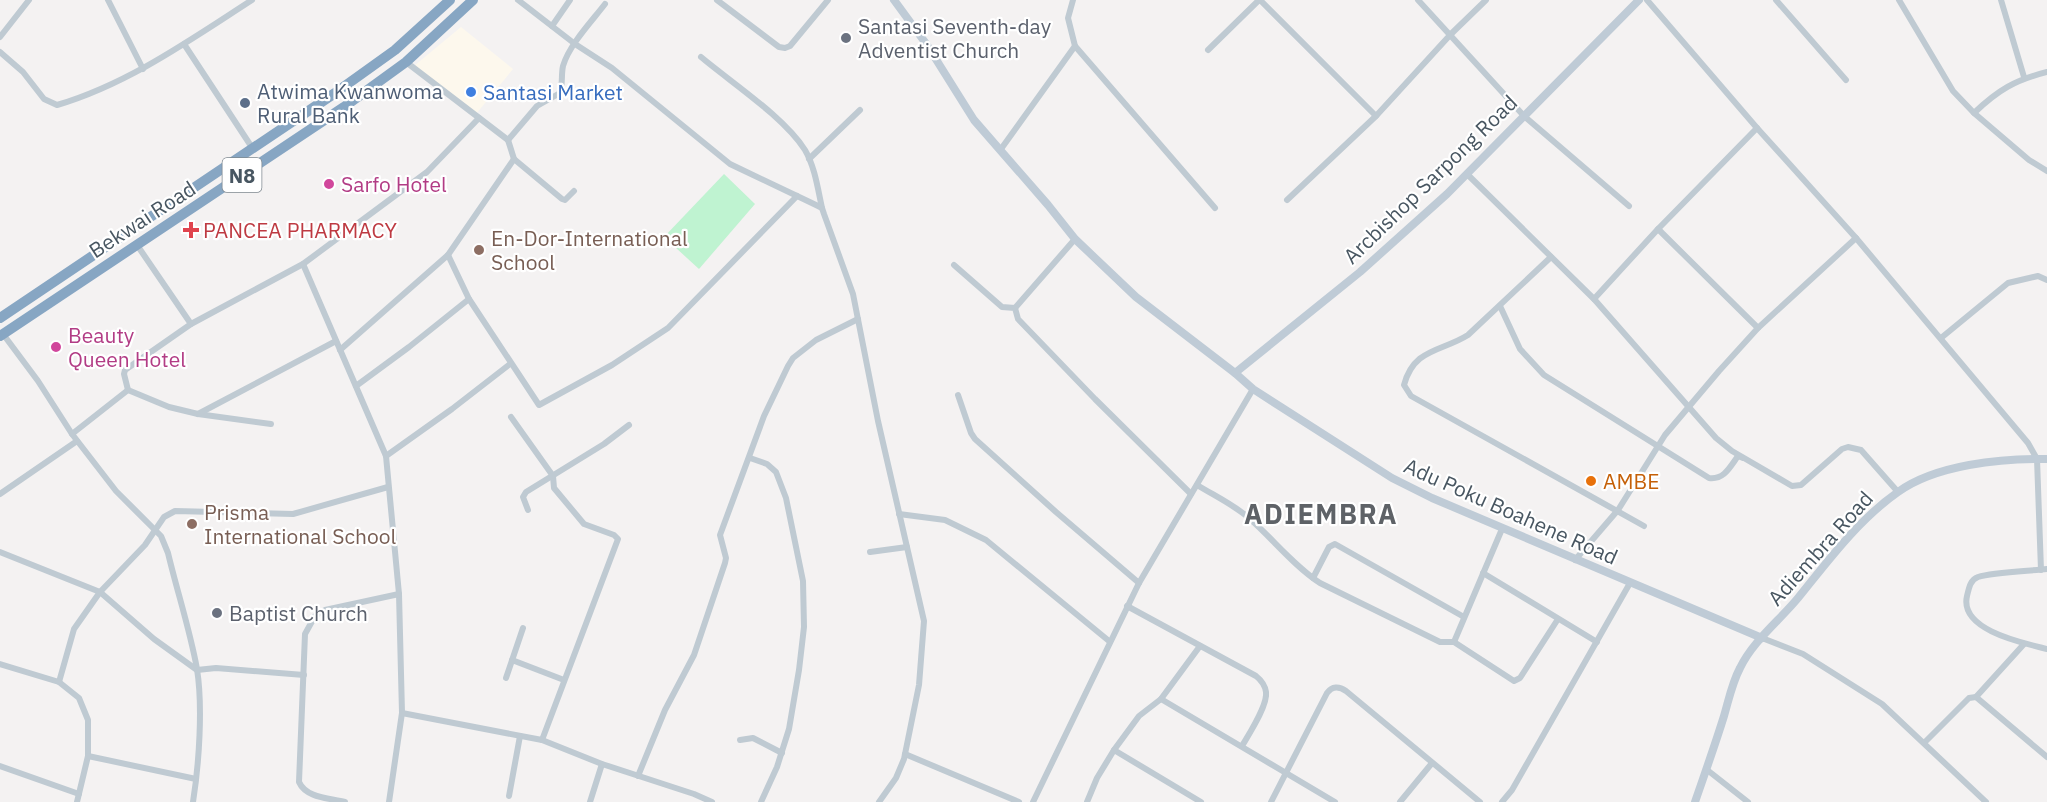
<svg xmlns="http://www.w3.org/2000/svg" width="2047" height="802" font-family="'IBM Plex Sans',sans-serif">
	<rect width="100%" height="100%" fill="#f4f2f2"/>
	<path fill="#fdf8ed" d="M461 27 513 69 476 114 414 66Z"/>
	<path fill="#bff3d1" d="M724 174 755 204 699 269 664 237Z"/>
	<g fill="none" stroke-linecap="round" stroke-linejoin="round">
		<g stroke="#bfcad2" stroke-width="6">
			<path d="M108 0 143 69"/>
			<path d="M518 0 575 44 612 68 730 164 816 205 822 208 824 214 853 294 878 421 924 621 919 685 904 759 896 778 879 802"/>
			<path d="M717 0 779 47 785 48 790 46 828 0"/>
			<path d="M1260 0 1376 116"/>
			<path d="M1418 0 1524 116 1629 206"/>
			<path d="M1647 0 1757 128 1856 238 2028 443 2037 459 2041 570"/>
			<path d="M1776 0 1846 80"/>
			<path d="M1899 0 1953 91 1974 113 2029 160 2047 171"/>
			<path d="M2001 0 2024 77"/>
			<path d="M552 26 570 0"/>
			<path d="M0 37 29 0"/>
			<path d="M184 44 253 149"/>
			<path d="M1075 46 1215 208"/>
			<path d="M1208 50 1259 0"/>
			<path d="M0 52 23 72 44 99 57 105C128 84 190 40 252 0"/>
			<path d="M701 57C732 83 784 117 805 150 815 167 818 190 822 208"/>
			<path d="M406 62 508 140"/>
			<path d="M1974 113C1998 90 2015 80 2047 72"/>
			<path d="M508 140 537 106 560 93C563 83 561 75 563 66 569 45 592 21 605 4"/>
			<path d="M508 140 514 159 562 199 565 200 574 191"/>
			<path d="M1001 149 1075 46 1068 18 1073 0"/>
			<path d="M809 159 860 110"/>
			<path d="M1467 174 1594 299 1716 438 1732 451 1792 486 1801 485 1842 449 1848 447 1861 450 1898 492"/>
			<path d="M1287 200 1376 116 1451 34 1486 0"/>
			<path d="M1658 229 1758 328"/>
			<path d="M137 245 191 324"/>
			<path d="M448 255 469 299 539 405 612 365 668 328 797 196"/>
			<path d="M1551 257 1468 335C1441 352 1414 348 1404 385L1411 396 1644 526"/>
			<path d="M303 264 386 456 399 594 402 713 389 802"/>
			<path d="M954 265 1002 307 1015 308 1018 319 1095 399 1191 494"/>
			<path d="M1594 299 1658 229 1757 128"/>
			<path d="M1500 306 1520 349 1544 375 1709 478C1724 480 1730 467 1738 456L1743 458"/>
			<path d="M1015 308 1075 239"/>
			<path d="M3 334 38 381 72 434 116 491 161 536 168 553C177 591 190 630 197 669 203 707 199 764 193 802"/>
			<path d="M1941 338 2008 283 2038 276 2047 280"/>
			<path d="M340 350 448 255 514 159"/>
			<path d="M356 386 409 347 469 299"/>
			<path d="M128 390 124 374 125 370 191 324 303 264 427 172 479 118"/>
			<path d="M128 390 169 407 198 414 271 424"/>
			<path d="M958 395 971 433 975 439 1056 512 1139 583"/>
			<path d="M198 414 336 341"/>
			<path d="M511 417 553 476 554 488 584 524 614 535 618 539 542 740"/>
			<path d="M72 434 128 390"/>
			<path d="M386 456 452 409 510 364"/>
			<path d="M750 458 767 464 776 472 786 498 803 581 804 627 799 670 789 729 777 767 761 802"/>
			<path d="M1197 485C1215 496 1234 505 1249 518 1273 539 1293 565 1320 583L1440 642H1454L1514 681 1520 678 1558 619"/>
			<path d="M0 494 77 441"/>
			<path d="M528 510 523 497 526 492 604 444 629 425"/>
			<path d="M899 514 945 520 986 540 1109 641"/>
			<path d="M0 552 100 592 154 639 197 670 216 668 304 675"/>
			<path d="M870 552 907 547"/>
			<path d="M1575 560 1618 510 1665 435 1719 371 1758 328 1856 238"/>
			<path d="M2047 569C2030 571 1993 572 1978 577 1970 580 1969 588 1967 596 1959 630 2023 643 2047 649"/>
			<path d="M1483 573 1597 642"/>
			<path d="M1313 578 1329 547 1335 544 1464 617"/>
			<path d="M1127 606 1256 676C1261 680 1265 685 1266 692 1268 705 1249 734 1242 746"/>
			<path d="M1762 638 1803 654 1882 704 1986 802"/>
			<path d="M1454 642 1502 529"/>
			<path d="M512 660 564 680"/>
			<path d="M0 664 59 682 79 698 88 720V756L77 802"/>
			<path d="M506 678 523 628"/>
			<path d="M59 682 74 629 100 592 145 545 164 517 175 511 293 514 388 487"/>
			<path d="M1976 697 2047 757"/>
			<path d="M1161 699 1335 802"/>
			<path d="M402 713 542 740 602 764 694 794 712 802"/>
			<path d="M740 740 753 738 782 753"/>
			<path d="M1925 742 1969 698 1976 697 2024 644"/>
			<path d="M1114 750 1201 802"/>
			<path d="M905 754 1019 802"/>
			<path d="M88 756 196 779"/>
			<path d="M0 766 79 794"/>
			<path d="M1706 769 1748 802"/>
			<path d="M638 776 665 710 694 655 725 563 726 558 720 535 764 416 788 366 793 358 816 340 858 319"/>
			<path d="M509 796 520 736"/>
			<path d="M345 802C329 798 306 798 299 782L305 634 315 616 325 610 399 594"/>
			<path d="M590 802 602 764"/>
			<path d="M1033 802 1139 583 1253 389"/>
			<path d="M1087 802 1097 778 1114 750 1139 716 1161 699 1200 646"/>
			<path d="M1271 802 1327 693C1332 686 1339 686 1346 691L1480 802"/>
			<path d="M1400 802 1432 763"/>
			<path d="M1502 802 1512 790 1630 583"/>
		</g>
		<g stroke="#bfcbd6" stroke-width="8">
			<path d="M894 0 927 45 974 120 1048 205 1075 239 1136 297 1235 373 1253 389 1392 478 1432 498 1762 638"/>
			<path d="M1235 373 1360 272 1447 194 1639 0"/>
			<path d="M1695 802C1705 773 1715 745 1724 716 1729 699 1732 683 1740 668 1753 641 1779 621 1798 598 1828 561 1858 520 1898 492 1935 465 2001 458 2047 459"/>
		</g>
		<g stroke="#87a6c3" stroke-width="10">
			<path d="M0 318 335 93 395 50 450 0"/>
			<path d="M0 336 344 107 406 62 473 0"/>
		</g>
	</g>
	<g fill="#6b7280" stroke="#fff" stroke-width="2">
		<circle cx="846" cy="38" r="6"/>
		<circle cx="217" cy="613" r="6"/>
	</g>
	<circle fill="#3f7fe0" stroke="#fff" stroke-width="2" cx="471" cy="92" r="6"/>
	<circle fill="#5c6f8a" stroke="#fff" stroke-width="2" cx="245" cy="103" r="6"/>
	<g fill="#d1479c" stroke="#fff" stroke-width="2">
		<circle cx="329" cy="184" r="6"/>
		<circle cx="56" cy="347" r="6"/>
	</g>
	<path fill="#e0444e" stroke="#fff" stroke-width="2" d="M188 221h6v6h6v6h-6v6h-6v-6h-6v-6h6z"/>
	<g fill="#8d6e63" stroke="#fff" stroke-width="2">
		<circle cx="479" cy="250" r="6"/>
		<circle cx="192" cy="524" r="6"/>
	</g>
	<circle fill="#e8710a" stroke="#fff" stroke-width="2" cx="1591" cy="481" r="6"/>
	<g text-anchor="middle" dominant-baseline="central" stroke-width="4.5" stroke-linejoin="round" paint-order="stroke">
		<rect fill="#fff" stroke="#7f8990" stroke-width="1.5" x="222.5" y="158" width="39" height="34" rx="4.5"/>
		<g font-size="20" font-weight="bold" fill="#485661">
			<text x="242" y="175">N8</text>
		</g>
		<g font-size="21" fill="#5b616d" stroke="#fff" text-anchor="start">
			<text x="858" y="26">Santasi Seventh-day<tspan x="858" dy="24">Adventist Church</tspan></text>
			<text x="229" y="613">Baptist Church</text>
		</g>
		<g font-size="21" fill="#4e5e75" stroke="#fff" text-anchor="start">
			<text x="257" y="91">Atwima Kwanwoma<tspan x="257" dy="24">Rural Bank</tspan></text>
		</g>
		<g font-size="21" fill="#366cbe" stroke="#fff" text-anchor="start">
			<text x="483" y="92">Santasi Market</text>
		</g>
		<g font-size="21" fill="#485661" stroke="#fff">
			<text transform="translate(1430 179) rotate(-44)">Arcbishop Sarpong Road</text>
			<text transform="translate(142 219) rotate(-33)">Bekwai Road</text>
			<text transform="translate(1511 511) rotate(24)">Adu Poku Boahene Road</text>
			<text transform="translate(1820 548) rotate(-48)">Adiembra Road</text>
		</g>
		<g font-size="21" fill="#b23c85" stroke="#fff" text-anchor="start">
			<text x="341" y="184">Sarfo Hotel</text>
			<text x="68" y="335">Beauty<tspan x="68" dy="24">Queen Hotel</tspan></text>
		</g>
		<g font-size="21" fill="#be3a42" stroke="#fff" text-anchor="start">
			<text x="203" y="230">PANCEA PHARMACY</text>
		</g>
		<g font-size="21" fill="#785e54" stroke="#fff" text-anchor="start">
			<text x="491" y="238">En-Dor-International<tspan x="491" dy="24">School</tspan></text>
			<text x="204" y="512">Prisma<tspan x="204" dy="24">International School</tspan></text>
		</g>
		<g font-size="21" fill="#c56008" stroke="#fff" text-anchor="start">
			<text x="1603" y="481">AMBE</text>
		</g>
		<g font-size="27" font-weight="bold" letter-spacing="1.5" fill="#5e6267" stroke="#fff">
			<text x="1321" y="513">ADIEMBRA</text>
		</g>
	</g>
</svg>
